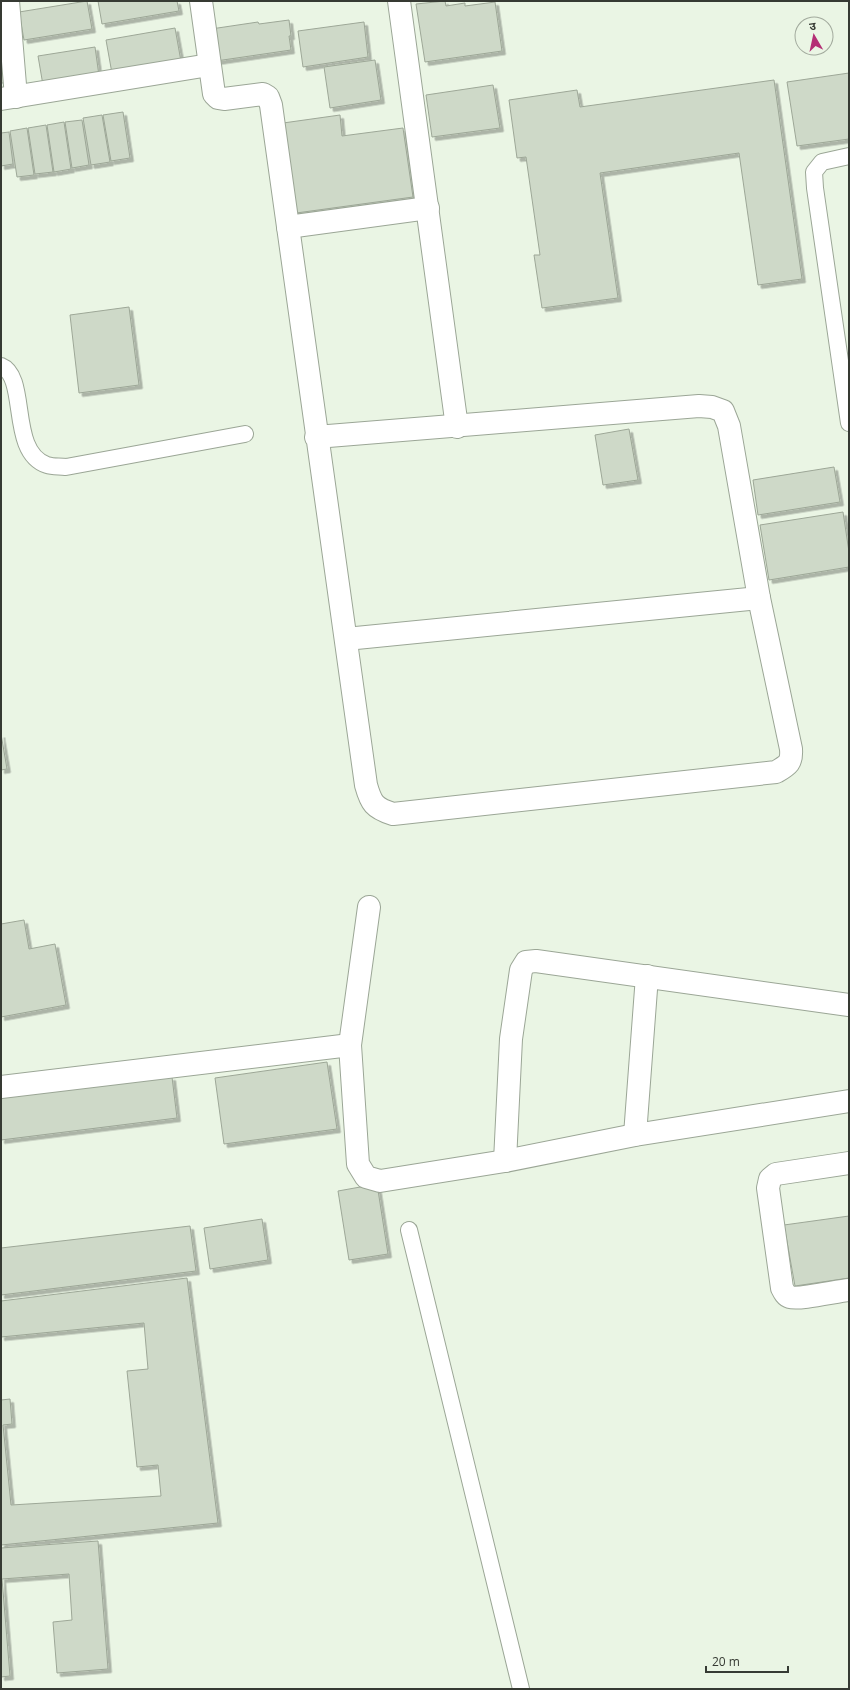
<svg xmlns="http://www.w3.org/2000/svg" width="850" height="1690" font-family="'Open Sans','Noto Sans Devanagari',sans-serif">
	<defs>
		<filter id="shadow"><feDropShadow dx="3.5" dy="3.5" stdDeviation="0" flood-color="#0004"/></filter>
	</defs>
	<rect width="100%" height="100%" fill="#eaf5e4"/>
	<g fill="#ced9c8" stroke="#9da797" filter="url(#shadow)">
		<path d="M87 1 92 29 24 40 19 12Z"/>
		<path d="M98 1H177L179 11 102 24Z"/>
		<path d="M445 1 446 6 465 3V6L495 2 502 51 425 62 416 4Z"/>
		<path d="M289 20 291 36H289L291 50 216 61 211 29 258 22 259 24Z"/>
		<path d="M364 22 368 57 303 67 298 31Z"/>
		<path d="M175 28 182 67 113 79 106 40Z"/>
		<path d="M95 47 100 83 44 91 38 56Z"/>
		<path d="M1 53 4 83H1Z"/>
		<path d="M375 60 381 100 330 108 324 67Z"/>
		<path d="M849 73V139L797 146 787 82Z"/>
		<path d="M774 80 802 279 758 285 739 153 600 173 618 298 542 308 534 255H540L526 157 517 158 509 100 577 90 580 107Z"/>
		<path d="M493 85 500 128 432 137 426 95Z"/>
		<path d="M123 112 130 158 111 161 103 115Z"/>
		<path d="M102 115 110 162 91 165 83 118Z"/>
		<path d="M340 115 342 136 403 128 413 197 289 214 276 124Z"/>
		<path d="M82 120 89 165 72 168 65 122Z"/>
		<path d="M64 122 71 169 54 172 47 125Z"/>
		<path d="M46 125 53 172 35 174 28 128Z"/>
		<path d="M27 128 34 175 17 177 10 131Z"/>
		<path d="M9 132 13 164 1 166V133Z"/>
		<path d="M129 307 139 385 79 393 70 315Z"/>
		<path d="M629 429 638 480 603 485 595 435Z"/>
		<path d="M834 467 840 502 758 515 753 480Z"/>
		<path d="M843 512 849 552V567L769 580 760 525Z"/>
		<path d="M1 734 7 769 1 770Z"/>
		<path d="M24 920 29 949 55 944 66 1005 1 1017V924Z"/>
		<path d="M327 1062 337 1129 224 1144 215 1078Z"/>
		<path d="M172 1077 177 1118 1 1140V1098Z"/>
		<path d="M377 1184 388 1254 349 1260 338 1191Z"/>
		<path d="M849 1216V1278L795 1286 784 1225Z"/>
		<path d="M262 1219 268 1260 210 1269 204 1228Z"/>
		<path d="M190 1226 196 1271 1 1295V1248Z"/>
		<path d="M187 1278 218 1523 1 1545V1400L10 1399 12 1424 3 1425 11 1505 161 1496 158 1465 137 1467 127 1371 148 1369 144 1323 1 1337V1301Z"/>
		<path d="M98 1541 108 1669 57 1673 53 1622 72 1620 69 1574 2 1579 10 1676 1 1677V1548Z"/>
	</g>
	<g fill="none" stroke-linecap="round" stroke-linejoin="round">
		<defs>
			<g id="lane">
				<path d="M849 156 822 162 814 172 815 188 849 423"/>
				<path d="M1 366C29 377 8 452 47 465 53 467 60 466 66 467L245 434"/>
				<path d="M409 1230 521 1689"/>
			</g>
			<g id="street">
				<path d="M8 1 16 97"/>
				<path d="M201 1 214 94 218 98 224 99 263 94 268 97 271 105 366 785C371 803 374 808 393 814L776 772C788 765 792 763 791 749L759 598 729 426 723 411 712 407 699 406 316 437"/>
				<path d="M399 1 457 427"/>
				<path d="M1 99 209 65"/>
				<path d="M288 227 428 208"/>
				<path d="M346 639 759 598"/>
				<path d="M369 907 350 1045 358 1164 366 1177 380 1181 505 1161 635 1135 849 1101"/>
				<path d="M1 1087 350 1045"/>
				<path d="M635 1135 647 976"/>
				<path d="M505 1161 511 1039 521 970 526 962 536 961 849 1005"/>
				<path d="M849 1163 776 1174 770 1179 768 1188 782 1288C784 1292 786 1296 790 1297 799 1300 837 1291 849 1290"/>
			</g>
		</defs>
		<use href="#lane" stroke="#9ba696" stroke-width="18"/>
		<use href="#street" stroke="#9ba696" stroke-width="24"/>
		<use href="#lane" stroke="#fff" stroke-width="16"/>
		<use href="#street" stroke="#fff" stroke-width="22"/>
	</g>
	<rect width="850" height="1690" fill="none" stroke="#363a33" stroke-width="4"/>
	<g transform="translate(814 36) rotate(351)"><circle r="19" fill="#eaf5e4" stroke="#a2aa9d"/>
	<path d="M0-3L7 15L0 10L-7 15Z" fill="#b42f75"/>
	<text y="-6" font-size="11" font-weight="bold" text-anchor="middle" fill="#363a33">उ</text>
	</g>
	<path d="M706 1666v6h82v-6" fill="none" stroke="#363a33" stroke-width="2"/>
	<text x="712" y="1666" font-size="12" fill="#363a33" stroke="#eaf5e4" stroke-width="3" paint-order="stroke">20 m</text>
</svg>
